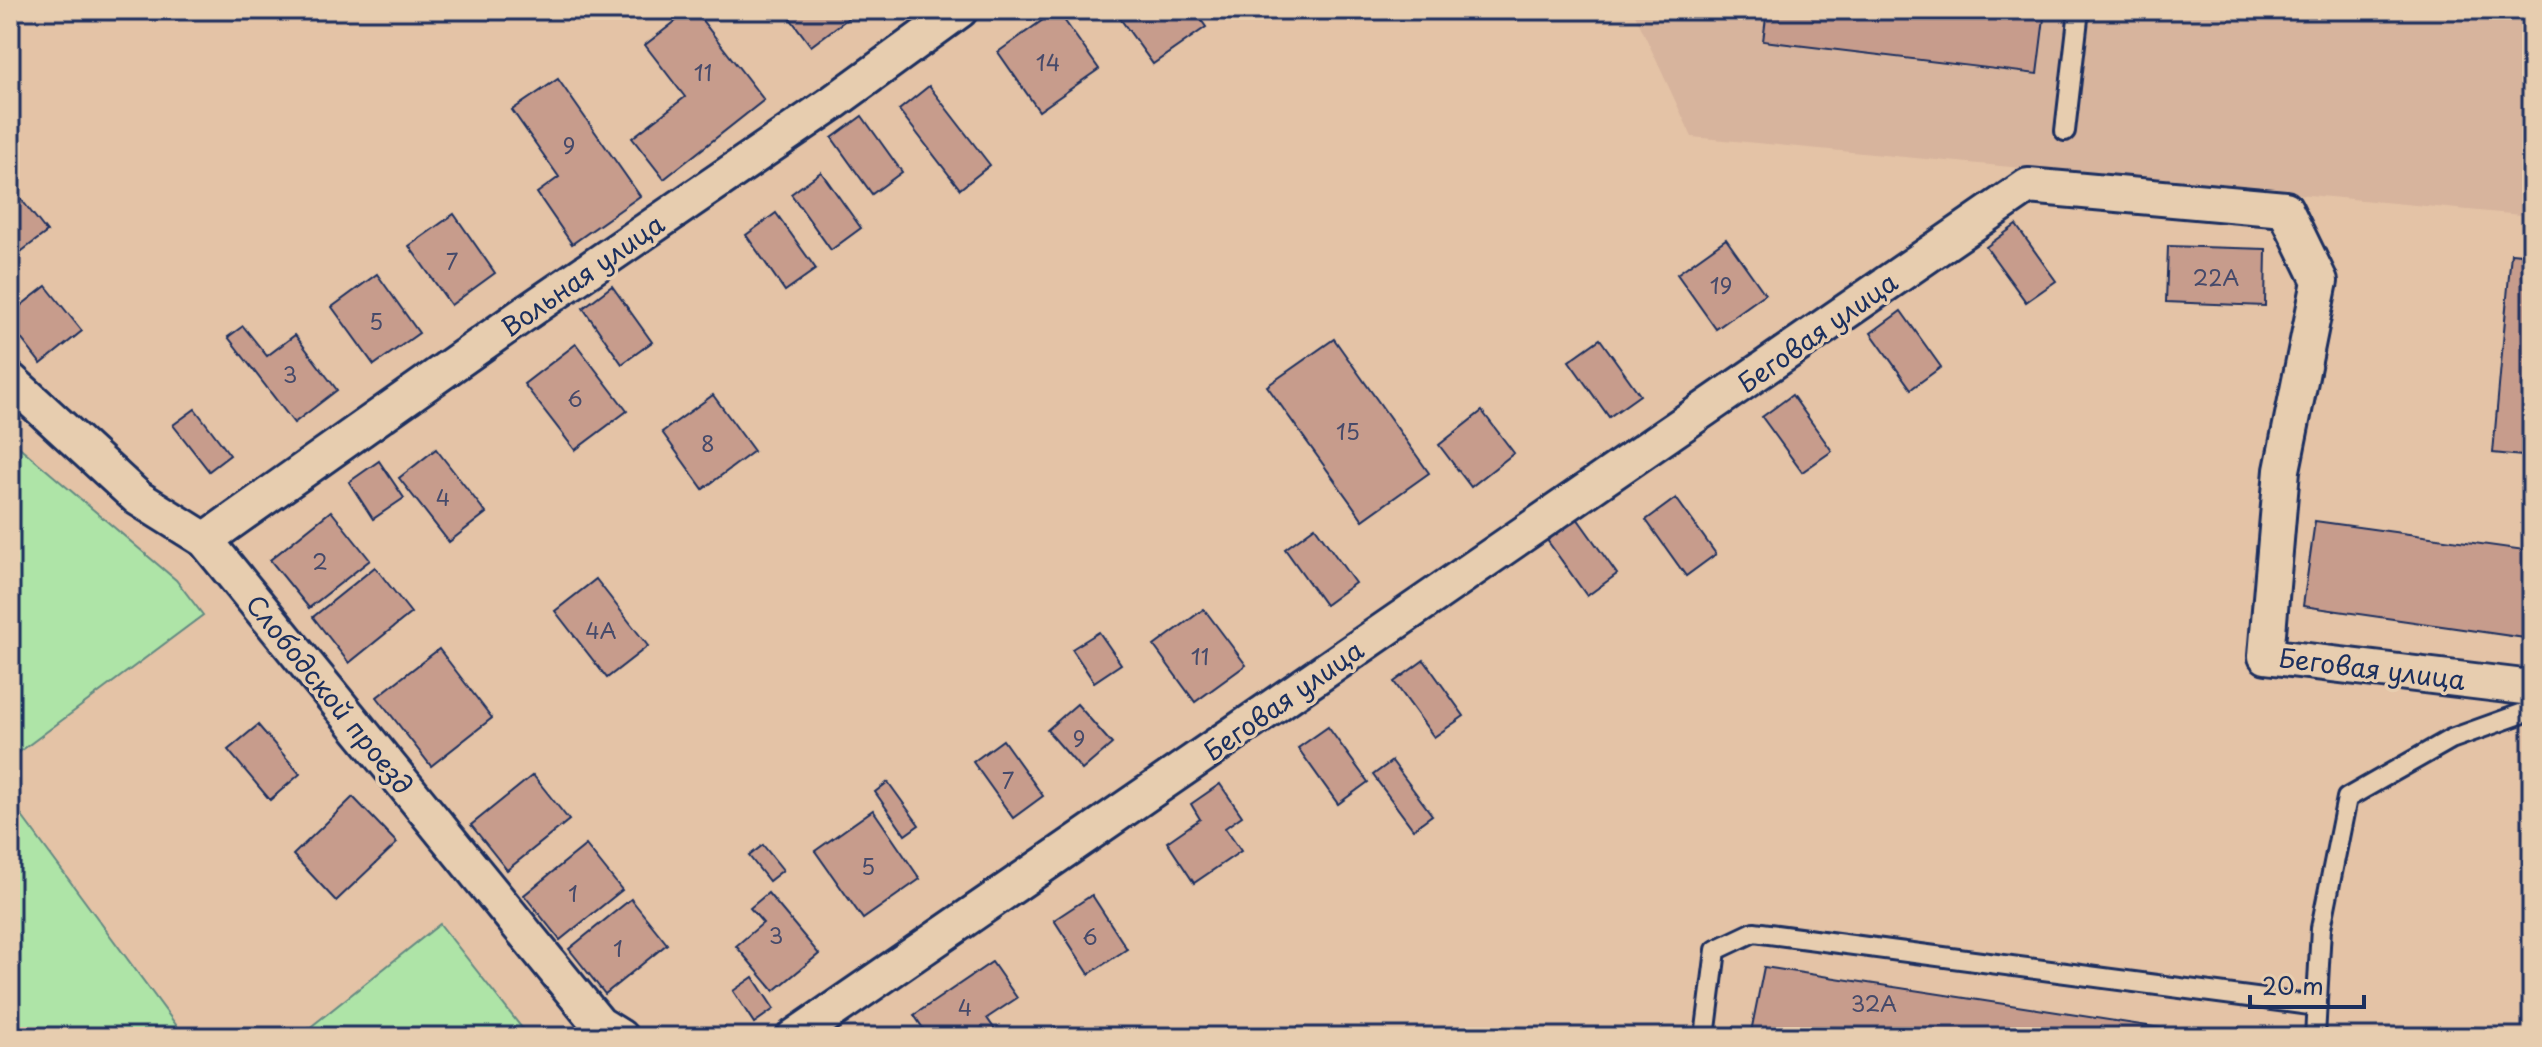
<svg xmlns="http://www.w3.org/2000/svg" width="2542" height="1047" font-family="'Playpen Sans',sans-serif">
	<rect width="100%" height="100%" fill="#e4c3a6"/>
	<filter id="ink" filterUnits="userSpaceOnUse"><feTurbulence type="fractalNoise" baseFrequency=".0125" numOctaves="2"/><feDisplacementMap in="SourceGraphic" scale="16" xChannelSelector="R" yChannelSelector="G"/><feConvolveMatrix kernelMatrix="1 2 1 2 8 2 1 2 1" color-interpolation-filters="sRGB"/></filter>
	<g filter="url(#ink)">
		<path fill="#d7b49d" d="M1633 10H2532V216L1692 137Z"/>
		<g fill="#aee4a7" stroke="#648a82" stroke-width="2">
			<path d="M10 439 176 580 203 615 10 759Z"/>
			<path d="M10 800 185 1037H10Z"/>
			<path d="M440 924 529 1037H298Z"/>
		</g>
		<g fill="#c79c8c" stroke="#1b2f5e" stroke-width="2">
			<path d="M690 10H694L764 100 664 179 632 138 685 97 645 45Z"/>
			<path d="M784 10H859L811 46Z"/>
			<path d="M1057 10 1099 69 1039 111 998 52Z"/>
			<path d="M1129 10H1194L1206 27 1153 64 1119 17Z"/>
			<path d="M1767 10H2045L2037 74 1763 41Z"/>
			<path d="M558 79 640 196 572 244 537 193 559 177 512 110Z"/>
			<path d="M929 86 990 165 960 189 899 110Z"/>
			<path d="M862 116 902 172 872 194 832 138Z"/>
			<path d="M821 172 861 228 831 250 791 194Z"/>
			<path d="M21 199 47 232 10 260V208Z"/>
			<path d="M776 213 816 269 785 291 746 235Z"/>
			<path d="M454 214 495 273 451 305 409 246Z"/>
			<path d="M2016 225 2056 281 2026 302 1986 247Z"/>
			<path d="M1726 239 1765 294 1716 329 1677 274Z"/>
			<path d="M2168 246 2266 249 2265 306 2166 302Z"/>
			<path d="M2511 253 2532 255V457L2493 453Z"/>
			<path d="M377 274 419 333 374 365 332 307Z"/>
			<path d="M46 286 82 331 41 364 10 324V314Z"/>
			<path d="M612 286 652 342 622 364 583 308Z"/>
			<path d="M1901 311 1941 367 1911 389 1871 333Z"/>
			<path d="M243 326 267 356 295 335 337 390 294 423 228 337Z"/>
			<path d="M1334 339 1429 473 1363 520 1267 386Z"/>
			<path d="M1600 339 1640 395 1609 417 1569 361Z"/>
			<path d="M576 344 627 411 575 450 524 384Z"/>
			<path d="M713 395 754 451 703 489 662 432Z"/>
			<path d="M1792 395 1832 451 1802 472 1762 417Z"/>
			<path d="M195 409 230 455 209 471 173 425Z"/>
			<path d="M1482 411 1514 453 1471 487 1439 445Z"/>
			<path d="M436 449 486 513 449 542 399 478Z"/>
			<path d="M379 461 404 498 373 519 349 482Z"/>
			<path d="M1676 498 1716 554 1686 576 1646 520Z"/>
			<path d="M331 511 370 560 309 608 270 560Z"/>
			<path d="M1577 518 1617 574 1587 596 1547 540Z"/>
			<path d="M2315 521 2532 551V639L2303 606Z"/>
			<path d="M1315 527 1355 583 1325 605 1285 549Z"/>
			<path d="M375 567 411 613 349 663 313 617Z"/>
			<path d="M596 579 648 646 607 678 555 611Z"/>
			<path d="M1204 609 1246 665 1195 702 1154 646Z"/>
			<path d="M1099 632 1121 664 1094 682 1072 649Z"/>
			<path d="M439 649 492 718 431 766 377 697Z"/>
			<path d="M1424 660 1464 716 1434 737 1394 682Z"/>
			<path d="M1077 704 1112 744 1082 770 1047 730Z"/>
			<path d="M258 725 300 774 270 800 228 750Z"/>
			<path d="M1328 727 1368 782 1338 804 1298 748Z"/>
			<path d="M1003 740 1043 796 1013 818 973 762Z"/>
			<path d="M1392 761 1432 815 1413 829 1373 775Z"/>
			<path d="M533 775 569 820 507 870 471 825Z"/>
			<path d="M888 782 919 825 905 835 875 792Z"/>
			<path d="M1220 784 1242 816 1225 828 1241 851 1194 883 1167 842 1200 819 1191 804Z"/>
			<path d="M353 797 397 843 336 901 293 855Z"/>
			<path d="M873 810 920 879 863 919 815 851Z"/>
			<path d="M586 845 622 890 560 940 524 895Z"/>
			<path d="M763 845 783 870 769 881 749 856Z"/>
			<path d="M768 893 819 954 774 991 736 946 763 923 750 908Z"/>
			<path d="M1092 895 1127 949 1089 974 1054 920Z"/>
			<path d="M631 899 667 944 605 994 569 949Z"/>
			<path d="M992 962 1017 998 987 1018 1000 1037H929L914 1015Z"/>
			<path d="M1764 967 2219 1037H1750Z"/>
			<path d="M753 977 774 1009 754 1023 733 991Z"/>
		</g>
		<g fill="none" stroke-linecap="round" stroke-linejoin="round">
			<defs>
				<g id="service">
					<path d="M2065 131 2079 10"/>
					<path d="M1705 1037 1716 950 1754 932 2317 1006"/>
					<path d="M2315 1037 2321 928 2347 798 2451 739 2532 710"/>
				</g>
				<g id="minor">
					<path d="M10 380 138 498 205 540 599 1024 620 1037"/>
					<path d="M205 540 520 317 831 104 960 10"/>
					<path d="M794 1037 2028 186 2285 209 2320 281 2282 470 2266 656 2532 688"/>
				</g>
			</defs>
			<use href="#service" stroke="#1b2f5e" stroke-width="24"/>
			<use href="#minor" stroke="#1b2f5e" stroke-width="40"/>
			<use href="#service" stroke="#e7cdaf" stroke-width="18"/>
			<use href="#minor" stroke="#e7cdaf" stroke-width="34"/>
		</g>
	</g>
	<g text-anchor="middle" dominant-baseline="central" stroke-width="7" stroke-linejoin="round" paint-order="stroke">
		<g font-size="22" fill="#464a6a">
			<text x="1048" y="61">14</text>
			<text x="703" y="71">11</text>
			<text x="569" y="144">9</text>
			<text x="452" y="260">7</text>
			<text x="2216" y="276">22А</text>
			<text x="1721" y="284">19</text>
			<text x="376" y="320">5</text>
			<text x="290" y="373">3</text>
			<text x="575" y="397">6</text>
			<text x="1348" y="430">15</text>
			<text x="708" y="442">8</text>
			<text x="443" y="496">4</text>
			<text x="320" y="560">2</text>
			<text x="601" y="629">4А</text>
			<text x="1200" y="655">11</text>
			<text x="1079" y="737">9</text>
			<text x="1008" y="779">7</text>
			<text x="868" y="865">5</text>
			<text x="573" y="892">1</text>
			<text x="776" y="934">3</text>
			<text x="1090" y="935">6</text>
			<text x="618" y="947">1</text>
			<text x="1874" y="1002">32А</text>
			<text x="965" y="1006">4</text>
		</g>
		<g font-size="26" fill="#1b2f5e" stroke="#e7cdaf">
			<text transform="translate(582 275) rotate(-35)">Вольная улица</text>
			<text transform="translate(1817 332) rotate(-35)">Беговая улица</text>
			<text transform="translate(2372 668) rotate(7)">Беговая улица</text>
			<text transform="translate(330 694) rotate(51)">Слободской проезд</text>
			<text transform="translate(1283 700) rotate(-35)">Беговая улица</text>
		</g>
	</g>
	<rect width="2542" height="1047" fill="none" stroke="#e7cdaf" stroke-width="40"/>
	<rect x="20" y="20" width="2502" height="1007" fill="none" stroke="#1b2f5e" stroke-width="3" filter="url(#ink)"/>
	<path d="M2250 995v12h114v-12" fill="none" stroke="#1b2f5e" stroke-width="4"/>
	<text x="2262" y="995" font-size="24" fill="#1b2f5e" stroke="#e7cdaf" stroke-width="6" paint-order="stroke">20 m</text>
</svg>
